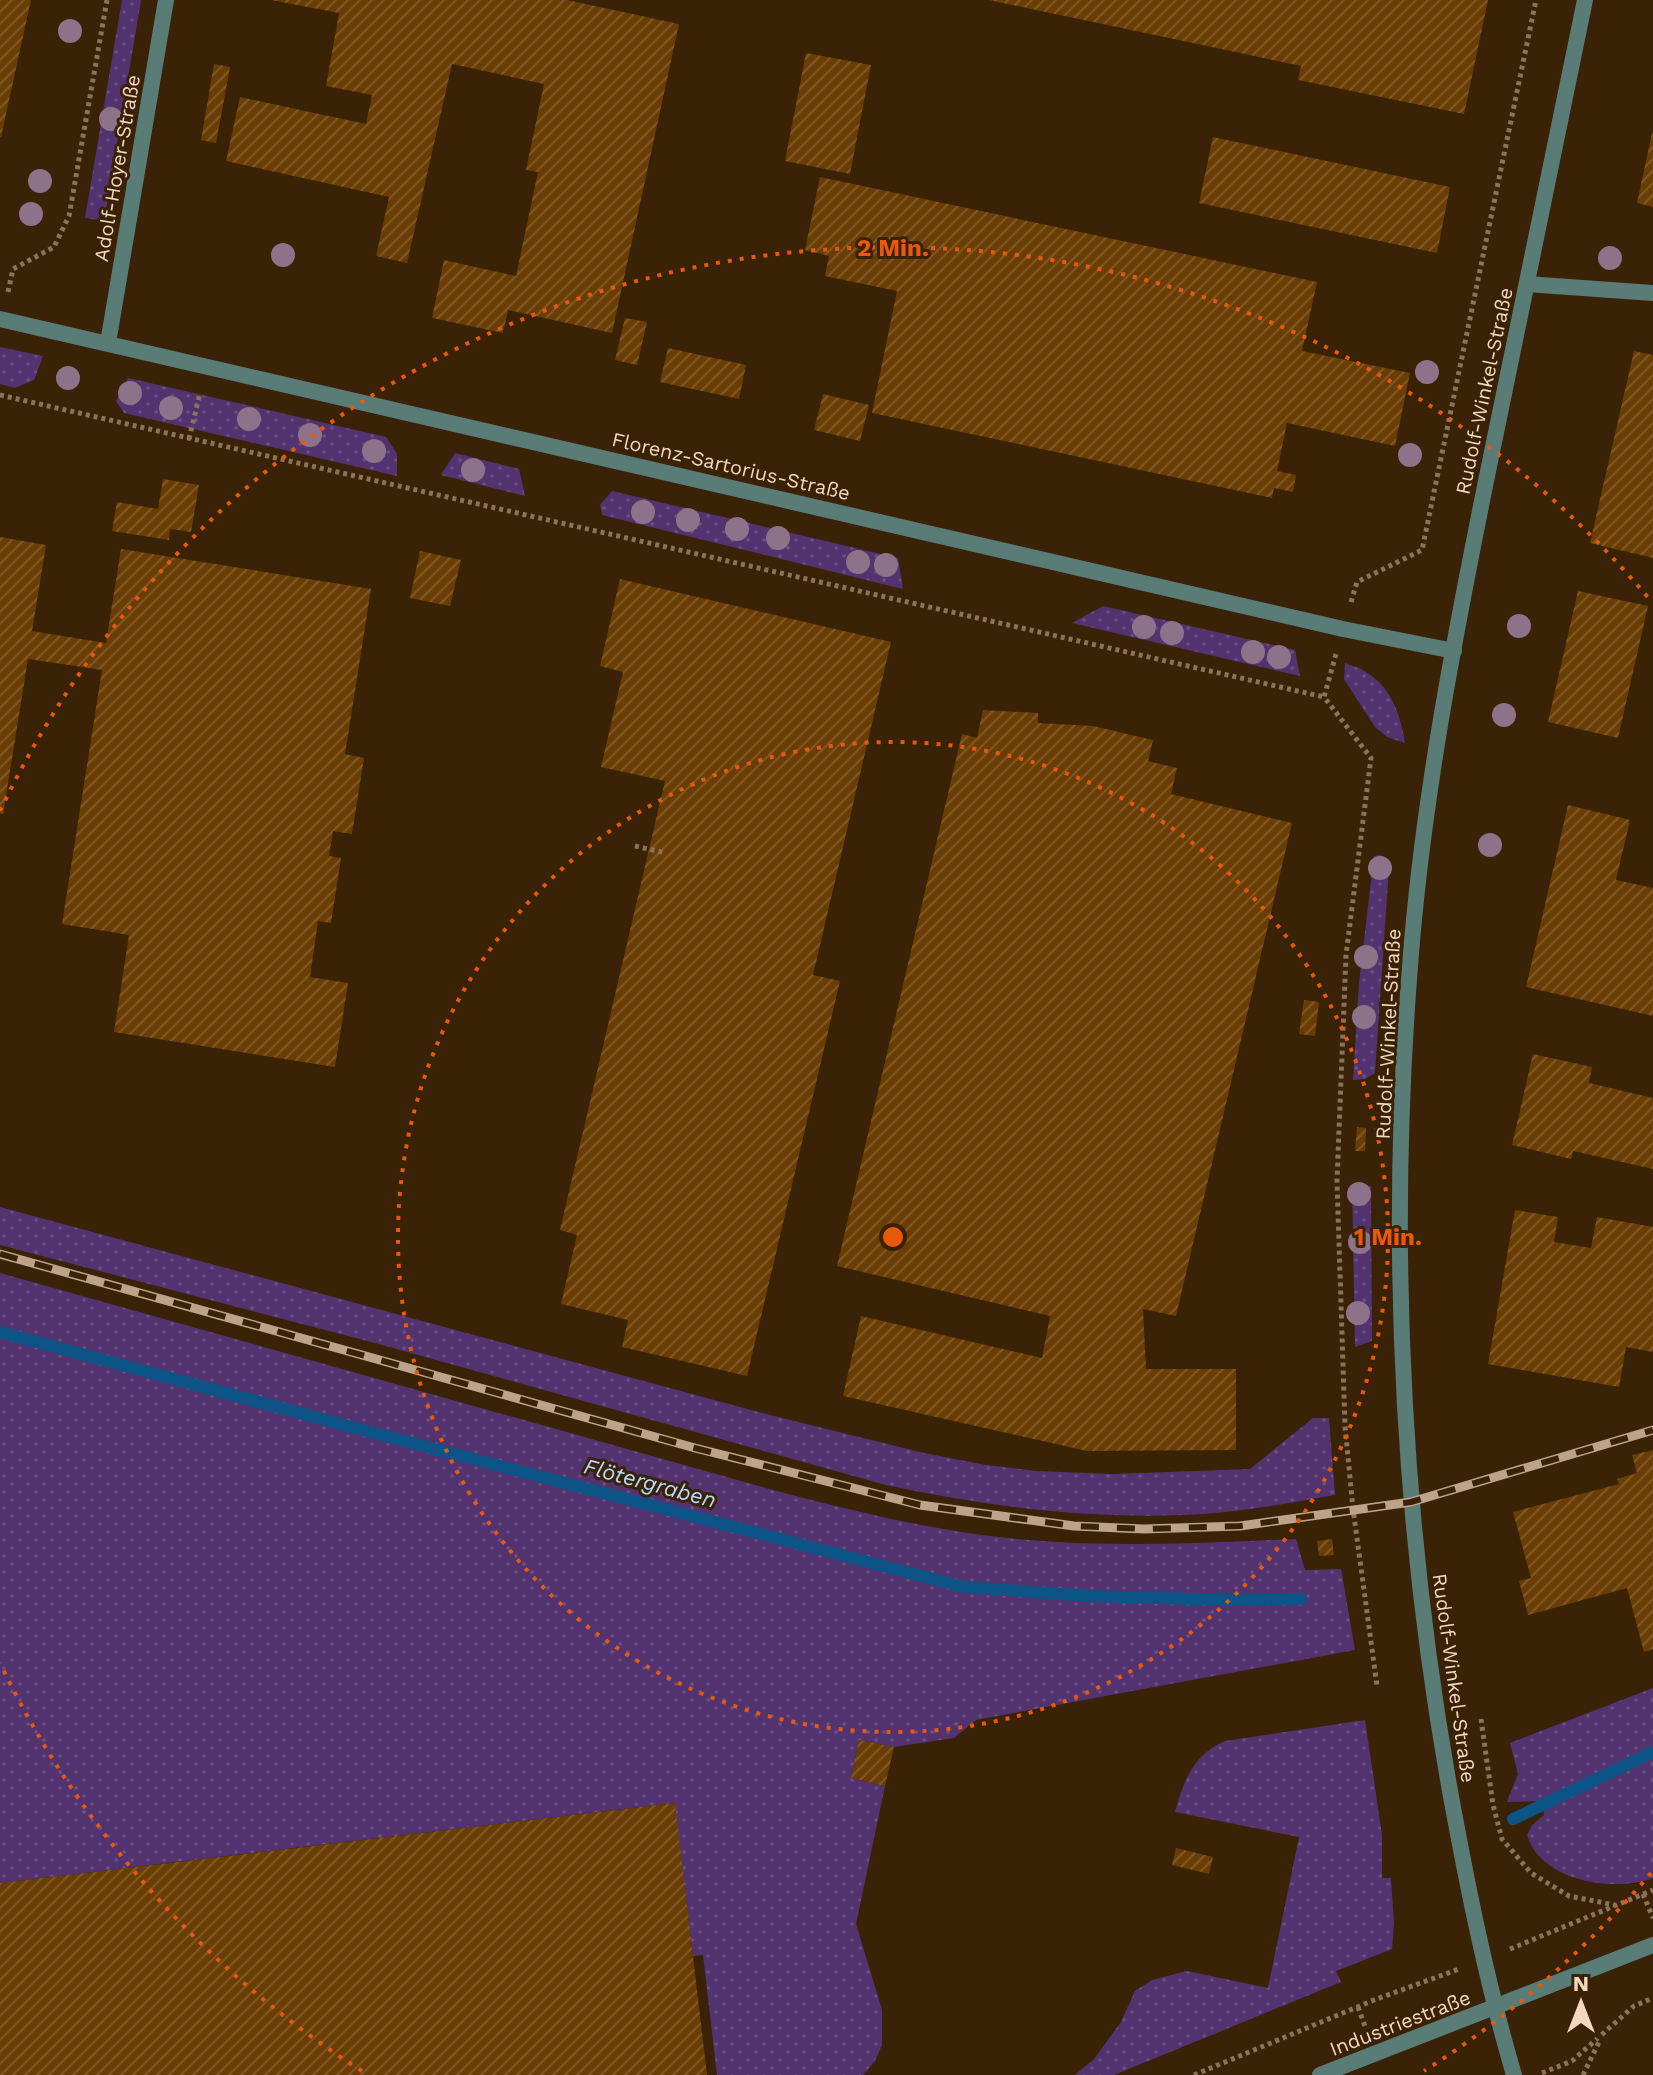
<svg xmlns="http://www.w3.org/2000/svg" width="1653" height="2075" font-family="'Work Sans',sans-serif">
	<defs>
		<pattern id="grass-dots" width="8" height="8" patternUnits="userSpaceOnUse" patternTransform="scale(2)"><rect width="8" height="8" fill="#523370"/><path d="M2 2h.1M6 6h.1" fill="none" stroke="#6b5083" stroke-width="1.8" stroke-linecap="round"/></pattern>
		<pattern id="building-hatch" width="6" height="6" patternUnits="userSpaceOnUse" patternTransform="scale(2)"><rect width="6" height="6" fill="#693d03"/><path d="M-1 1l2-2M0 6l6-6M5 7l2-2" fill="none" stroke="#7f5826"/></pattern>
	</defs>
	<rect width="100%" height="100%" fill="#3a2207"/>
	<g fill="url(#grass-dots)">
		<path d="M122 0H141L104 221 85 218Z"/>
		<path d="M0 347 43 356 34 380 15 388 0 384Z"/>
		<path d="M128 378 386 437 397 454V476L124 413 116 401Z"/>
		<path d="M455 453 519 469 525 496 441 475Z"/>
		<path d="M612 491 898 558 903 589 602 515 600 505Z"/>
		<path d="M1103 606 1295 650 1300 676 1072 623Z"/>
		<path d="M1345 663C1353 666 1363 669 1369 674 1392 689 1401 717 1405 743L1387 737 1375 727 1344 679Z"/>
		<path d="M1380 855 1385 857 1389 867 1375 1073 1365 1079 1353 1080 1359 983 1374 856Z"/>
		<path d="M1352 1184 1371 1186 1372 1341 1355 1347Z"/>
		<path d="M0 1207 770 1415 924 1453 986 1465 1036 1471 1113 1474 1250 1469 1313 1418H1329L1335 1495C1284 1504 1234 1513 1183 1515 1082 1519 984 1506 886 1485L375 1343 0 1245Z"/>
		<path d="M0 1273 773 1490C853 1511 933 1531 1017 1539 1110 1548 1204 1543 1296 1539L1305 1570 1341 1569 1355 1650 976 1720 954 1738 894 1747 859 1740 851 1778 885 1786 856 1924 882 2010V2045L875 2061 863 2075H717L703 1955 693 1956 674 1803 0 1883Z"/>
		<path d="M1653 1688V1878C1614 1893 1540 1881 1527 1835L1532 1825 1544 1815 1543 1801 1507 1802 1518 1774 1510 1743Z"/>
		<path d="M1365 1720 1382 1835V1878H1391L1394 1923 1392 1949 1336 1971 1341 1982 1114 2075H1075L1094 2059 1121 2022 1135 1991 1152 1980 1187 1971 1268 1988 1299 1837 1175 1812C1184 1780 1193 1755 1225 1741Z"/>
	</g>
	<g fill="none" stroke-linecap="round" stroke-linejoin="round">
		<g stroke="#0c5485" stroke-width="12">
			<path d="M0 1332 381 1435 964 1587 1090 1596 1230 1600 1301 1599"/>
			<path d="M1513 1819 1653 1752"/>
		</g>
	</g>
	<g fill="url(#building-hatch)">
		<path d="M0 0H31L1 137H0Z"/>
		<path d="M271 0H567L679 24 612 333 508 310 503 333 432 318 444 260 516 276 538 172 526 170 544 84 452 64 407 263 376 256 389 197 226 161 240 97 366 124 372 95 326 86 339 13Z"/>
		<path d="M989 0H1488L1464 114 1298 80 1301 66Z"/>
		<path d="M806 53 871 65 850 174 785 161Z"/>
		<path d="M214 64 230 67 216 143 201 140Z"/>
		<path d="M1652 133 1653 134V207L1637 203Z"/>
		<path d="M1213 137 1450 187 1437 253 1199 203Z"/>
		<path d="M820 177 1317 282 1302 351 1410 373 1395 446 1287 423 1277 471 1296 475 1293 492 1274 488 1272 498 872 413 897 291 825 276 829 256 805 250Z"/>
		<path d="M625 318 647 322 637 365 615 360Z"/>
		<path d="M668 348 746 365 739 399 660 382Z"/>
		<path d="M1634 351 1653 355V558L1590 543Z"/>
		<path d="M823 394 869 405 860 441 814 430Z"/>
		<path d="M163 479 199 485 191 532 170 529 169 540 112 531 117 502 158 509Z"/>
		<path d="M0 537 46 545 32 631 106 643 121 549 371 589 345 754 364 758 352 834 333 831 329 856 341 858 331 923 318 921 310 977 348 983 335 1067 114 1032 129 935 62 924 102 670 28 659 3 814 0 813Z"/>
		<path d="M420 551 461 560 450 606 410 598Z"/>
		<path d="M620 579 891 642 813 975 840 981 747 1376 622 1347 628 1320 561 1304 577 1235 560 1230 665 781 601 767 623 672 600 666Z"/>
		<path d="M1578 591 1648 606 1618 738 1548 722Z"/>
		<path d="M983 710 1038 713V723L1093 726 1153 740 1148 761 1177 768 1171 794 1292 823 1176 1316 1143 1309 1146 1369H1236V1450L1087 1451 843 1396 861 1316 1042 1358 1050 1316 837 1266 962 734 977 738Z"/>
		<path d="M1568 805 1630 820 1616 880 1653 888V1016L1526 987Z"/>
		<path d="M1304 1000 1319 1002 1315 1036 1299 1034Z"/>
		<path d="M1533 1054 1592 1067 1589 1083 1653 1098V1169L1573 1151 1571 1159 1512 1145Z"/>
		<path d="M1357 1127 1366 1128 1365 1151H1355Z"/>
		<path d="M1515 1210 1558 1217 1554 1242 1591 1248 1597 1217 1653 1227V1352L1626 1347 1619 1387 1488 1364Z"/>
		<path d="M1653 1450V1649L1644 1652 1627 1588 1528 1615 1519 1581 1531 1578 1513 1512 1619 1484 1617 1479 1637 1473 1632 1455Z"/>
		<path d="M1332 1539 1334 1555 1319 1556 1317 1541Z"/>
		<path d="M859 1740 894 1747 885 1786 851 1778Z"/>
		<path d="M675 1803 707 2075H0V1883Z"/>
		<path d="M1176 1848 1213 1857 1209 1874 1172 1865Z"/>
	</g>
	<g fill="none" stroke-linecap="round" stroke-linejoin="round">
		<g stroke="#8b7258" stroke-width="5" stroke-dasharray="4 4" stroke-linecap="butt">
			<path d="M8 292 13 269 54 247 69 216 107 0"/>
			<path d="M0 395 1324 697"/>
			<path d="M189 439 200 393"/>
			<path d="M1351 602 1357 582 1422 550 1536 0"/>
			<path d="M1336 654 1324 697 1371 758 1346 955 1337 1181 1345 1426 1353 1509 1377 1686"/>
			<path d="M635 846 666 853"/>
			<path d="M1481 1719 1493 1805 1502 1839 1531 1873 1569 1896 1615 1905"/>
			<path d="M1643 1894 1653 1918"/>
			<path d="M1510 1949 1653 1890"/>
			<path d="M1358 2007 1366 2029"/>
			<path d="M1542 2073 1572 2061 1634 2006 1653 1998"/>
			<path d="M1194 2075 1374 2000 1459 1969"/>
			<path d="M1583 2075 1600 2040"/>
		</g>
		<path stroke="#597c77" stroke-width="16" d="M1527 284 1653 293"/>
		<g stroke="#597c77" stroke-width="16">
			<path d="M0 319 1343 629 1454 651"/>
			<path d="M108 343 166 0"/>
			<path d="M1320 2075 1653 1945"/>
			<path d="M1514 2075C1491 1997 1474 1919 1459 1839 1403 1553 1387 1256 1410 966 1422 805 1453 645 1485 486 1519 324 1552 162 1585 0"/>
		</g>
		<defs>
			<path id="rail" d="M0 1254 695 1448 920 1505 1074 1526 1144 1529 1240 1526 1411 1502 1653 1430"/>
		</defs>
		<use href="#rail" stroke="#bda389" stroke-width="9"/>
		<use href="#rail" stroke="#3a2207" stroke-width="6" stroke-dasharray="18" stroke-linecap="butt"/>
	</g>
	<g fill="#8e728a">
		<circle cx="70" cy="31" r="12"/>
		<circle cx="111" cy="119" r="12"/>
		<circle cx="40" cy="181" r="12"/>
		<circle cx="31" cy="214" r="12"/>
		<circle cx="283" cy="255" r="12"/>
		<circle cx="1610" cy="258" r="12"/>
		<circle cx="1427" cy="372" r="12"/>
		<circle cx="68" cy="378" r="12"/>
		<circle cx="130" cy="393" r="12"/>
		<circle cx="171" cy="408" r="12"/>
		<circle cx="249" cy="419" r="12"/>
		<circle cx="310" cy="435" r="12"/>
		<circle cx="374" cy="451" r="12"/>
		<circle cx="1410" cy="455" r="12"/>
		<circle cx="473" cy="470" r="12"/>
		<circle cx="643" cy="512" r="12"/>
		<circle cx="688" cy="520" r="12"/>
		<circle cx="737" cy="529" r="12"/>
		<circle cx="778" cy="538" r="12"/>
		<circle cx="858" cy="562" r="12"/>
		<circle cx="886" cy="565" r="12"/>
		<circle cx="1519" cy="626" r="12"/>
		<circle cx="1144" cy="627" r="12"/>
		<circle cx="1172" cy="633" r="12"/>
		<circle cx="1253" cy="652" r="12"/>
		<circle cx="1279" cy="657" r="12"/>
		<circle cx="1504" cy="715" r="12"/>
		<circle cx="1490" cy="845" r="12"/>
		<circle cx="1380" cy="868" r="12"/>
		<circle cx="1366" cy="957" r="12"/>
		<circle cx="1364" cy="1017" r="12"/>
		<circle cx="1359" cy="1194" r="12"/>
		<circle cx="1360" cy="1242" r="12"/>
		<circle cx="1358" cy="1313" r="12"/>
	</g>
	<g fill="none" stroke="#e8590c" stroke-width="4" stroke-dasharray="4 8">
		<circle cx="893" cy="1237" r="495"/>
		<path d="M1651 1873A989 989 0 0 1 1424 2071M362 2071A989 989 0 0 1 0 1663M0 811A989 989 0 0 1 1651 601"/>
	</g>
	<g text-anchor="middle" dominant-baseline="central" stroke-width="6" stroke-linejoin="round" paint-order="stroke">
		<g font-size="20" fill="#f3d8bf" stroke="#3a2207">
			<text transform="translate(117 168) rotate(-80)">Adolf-Hoyer-Straße</text>
			<text transform="translate(1484 391) rotate(-78)">Rudolf-Winkel-Straße</text>
			<text transform="translate(731 466) rotate(13)">Florenz-Sartorius-Straße</text>
			<text transform="translate(1388 1034) rotate(-87)">Rudolf-Winkel-Straße</text>
			<text transform="translate(1454 1678) rotate(82)">Rudolf-Winkel-Straße</text>
			<text transform="translate(1400 2023) rotate(-21)">Industriestraße</text>
		</g>
		<g font-size="22" font-style="italic" fill="#b3dafd" stroke="#3a2207">
			<text transform="translate(650 1483) rotate(15)">Flötergraben</text>
		</g>
	</g>
	<circle cx="893" cy="1237" r="12" fill="#e8590c" stroke="#3a2207" stroke-width="4"/>
	<g font-size="24" text-anchor="middle" font-weight="bold" fill="#e8590c" stroke="#3a2207" stroke-width="6" stroke-linejoin="round" paint-order="stroke">
		<text x="893" y="256">2 Min.</text>
		<text x="1388" y="1245">1 Min.</text>
	</g>
	<g transform="translate(1581 2003)" stroke="#3a2207" stroke-width="6" paint-order="stroke">
	<path d="M0-6L14 30L0 20L-14 30Z" fill="#f3d8bf"/>
	<text y="-12" font-size="22" font-weight="bold" text-anchor="middle" fill="#f3d8bf">N</text>
	</g>
</svg>
